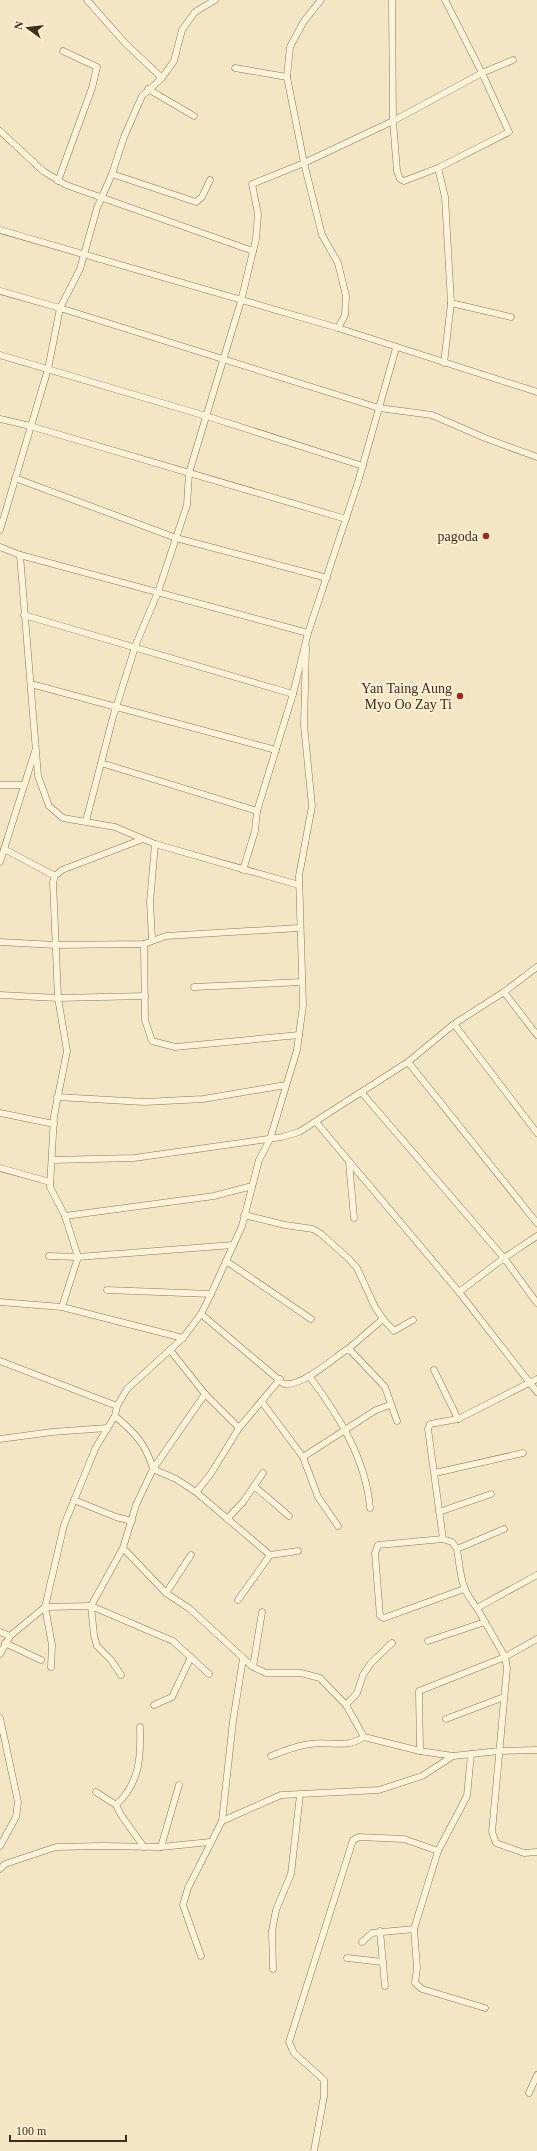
<svg xmlns="http://www.w3.org/2000/svg" width="537" height="2151" font-family="'Times New Roman',serif">
	<rect width="100%" height="100%" fill="#f2e6c4"/>
	<g fill="none" stroke-linecap="round" stroke-linejoin="round">
		<defs>
			<g id="street">
				<path d="M87 0 125 43 162 78"/>
				<path d="M321 0 304 21 290 47 287 77 304 163 322 235 338 263 346 296 345 315 338 328"/>
				<path d="M392 0 393 121 397 171 400 179 404 181 438 168"/>
				<path d="M235 68 287 77"/>
				<path d="M148 89 194 116"/>
				<path d="M0 131 43 171 66 185 253 251"/>
				<path d="M112 174 196 202 202 197 210 180"/>
				<path d="M58 181 92 88 97 67 63 51"/>
				<path d="M0 230 338 328 537 392"/>
				<path d="M0 291 60 308 379 408 432 415 485 438 537 457"/>
				<path d="M451 303 511 317"/>
				<path d="M0 355 206 416 363 466"/>
				<path d="M444 363 451 303 445 197 438 168 509 132 482 73 445 0"/>
				<path d="M0 419 30 426 346 519"/>
				<path d="M15 478 176 538 327 578"/>
				<path d="M0 530 48 369 60 308 80 269 97 208 112 174 124 137 142 96 162 78 174 61 182 30 195 12 215 0"/>
				<path d="M0 547 20 555 308 633"/>
				<path d="M20 555 38 776 49 806 63 818 115 827 155 844 299 885"/>
				<path d="M24 615 293 694"/>
				<path d="M31 684 276 750"/>
				<path d="M101 763 257 811 293 694 308 633 358 482 396 348"/>
				<path d="M0 785H23"/>
				<path d="M86 821 113 717 136 644 158 592 187 505 189 473 241 301 256 239 258 214 252 184 304 163 393 121 482 73 513 60"/>
				<path d="M4 849 55 876"/>
				<path d="M0 862 35 751"/>
				<path d="M243 870 255 831 257 811"/>
				<path d="M152 939 150 902 155 844"/>
				<path d="M0 942 56 945 144 944 166 936 299 928"/>
				<path d="M144 944 145 1020 152 1041 175 1047 299 1035"/>
				<path d="M194 987 302 982"/>
				<path d="M504 992 537 1035"/>
				<path d="M0 995 58 998 145 996"/>
				<path d="M454 1024 537 1133"/>
				<path d="M408 1062 537 1223"/>
				<path d="M362 1093 504 1258 537 1303"/>
				<path d="M57 1097 145 1102 203 1099 286 1085"/>
				<path d="M0 1113 54 1124"/>
				<path d="M316 1122 459 1292 537 1392"/>
				<path d="M52 1160 134 1158 282 1137 299 1132 408 1062 454 1024 504 992 537 967"/>
				<path d="M349 1162 354 1218"/>
				<path d="M0 1168 50 1182"/>
				<path d="M244 1215 285 1225 313 1229 321 1234 348 1258 357 1268 375 1307 383 1319 348 1349"/>
				<path d="M65 1216 214 1196 252 1186"/>
				<path d="M49 1256 78 1257 233 1245"/>
				<path d="M226 1261 311 1319"/>
				<path d="M107 1290 211 1294"/>
				<path d="M459 1292 504 1258 537 1236"/>
				<path d="M0 1302 62 1307 183 1338"/>
				<path d="M62 1307 78 1257 65 1216 50 1187 54 1116 67 1051 58 998 53 882 55 876 62 870 143 839"/>
				<path d="M201 1314 284 1384C303 1386 330 1361 346 1350L351 1351 385 1387 397 1421"/>
				<path d="M383 1319 394 1331 413 1320"/>
				<path d="M170 1350 205 1394 239 1428"/>
				<path d="M0 1361 117 1406"/>
				<path d="M434 1370 458 1419"/>
				<path d="M309 1376C338 1414 366 1459 370 1508"/>
				<path d="M205 1394 153 1469 136 1505 123 1548 166 1593 190 1609 253 1667 266 1673H301L320 1678 346 1705 364 1737 420 1751 453 1756 499 1751 537 1750"/>
				<path d="M262 1402 303 1457 318 1497 338 1526"/>
				<path d="M115 1416C135 1433 146 1444 153 1469L176 1479 196 1492 270 1555"/>
				<path d="M0 1439 52 1432 107 1428"/>
				<path d="M303 1457 376 1410 390 1405"/>
				<path d="M435 1473 523 1453"/>
				<path d="M254 1486 289 1516"/>
				<path d="M196 1492 210 1475 239 1428 280 1379"/>
				<path d="M74 1500 116 1517 132 1521"/>
				<path d="M439 1512 491 1494"/>
				<path d="M227 1519 243 1502 263 1473"/>
				<path d="M443 1539 428 1429 430 1424 458 1419 537 1379"/>
				<path d="M457 1549 452 1542 443 1539 378 1545 375 1553 380 1616 384 1618 464 1589"/>
				<path d="M537 1575 477 1608 505 1657 507 1668 492 1832 496 1843 524 1853 537 1852"/>
				<path d="M166 1593 191 1555"/>
				<path d="M238 1600 270 1555 298 1551"/>
				<path d="M477 1608C460 1588 461 1574 457 1549L504 1529"/>
				<path d="M0 1632 10 1636"/>
				<path d="M428 1641 485 1622"/>
				<path d="M5 1643 41 1660"/>
				<path d="M0 1654 10 1636 45 1607 91 1606 173 1641 209 1674"/>
				<path d="M51 1667 52 1645 45 1607 64 1525 96 1447 115 1416 117 1406 127 1389 183 1338 201 1314 211 1294 242 1226 259 1160 270 1139 297 1050 303 1005 299 876 312 806 304 725 306 647"/>
				<path d="M253 1667 262 1612"/>
				<path d="M121 1675 111 1660 97 1646 94 1635 91 1606 123 1548"/>
				<path d="M154 1705 172 1697 191 1657"/>
				<path d="M346 1705 357 1693 363 1675 371 1663 392 1643"/>
				<path d="M0 1718 18 1802 16 1817 0 1846"/>
				<path d="M446 1719 504 1697"/>
				<path d="M140 1727C141 1757 140 1783 116 1805L121 1815 144 1847"/>
				<path d="M420 1751 419 1691 505 1657 537 1639"/>
				<path d="M471 1754 467 1796 438 1851 414 1929 417 1968 415 1983 422 1989 485 2008"/>
				<path d="M271 1756C283 1751 296 1746 310 1744 328 1741 347 1749 364 1737"/>
				<path d="M96 1792 116 1805"/>
				<path d="M222 1821 281 1795 379 1790 422 1776 453 1756"/>
				<path d="M161 1847 179 1785"/>
				<path d="M0 1869 5 1864 56 1847 101 1846 161 1847 210 1842"/>
				<path d="M380 1931 385 1986"/>
				<path d="M362 1942 372 1933 414 1929"/>
				<path d="M201 1956 183 1905 188 1888 222 1821 233 1721 243 1659"/>
				<path d="M347 1958 383 1962"/>
				<path d="M273 1969 272 1931 276 1910 291 1874 300 1795"/>
				<path d="M529 2093 537 2075"/>
				<path d="M314 2151 324 2096V2080L294 2053 289 2042 353 1840 359 1837 404 1839 438 1851"/>
			</g>
		</defs>
		<use href="#street" stroke="#8f7758" stroke-width="7"/>
		<use href="#street" stroke="#fcf3d8" stroke-width="6"/>
	</g>
	<g fill="#a42622" stroke="#f9f0d4" stroke-width="1.5">
		<circle cx="486" cy="536" r="4"/>
		<circle cx="460" cy="696" r="4"/>
	</g>
	<g text-anchor="middle" dominant-baseline="central" stroke-width="4" stroke-linejoin="round" paint-order="stroke">
		<g font-size="14" fill="#3e2e1d" stroke="#f9f0d4" text-anchor="end">
			<text x="478" y="536">pagoda</text>
			<text x="452" y="688">Yan Taing Aung<tspan x="452" dy="16">Myo Oo Zay Ti</tspan></text>
		</g>
	</g>
	<g transform="translate(28 28) rotate(285)" stroke="#f9f0d4" stroke-width="3" paint-order="stroke">
	<path d="M0-3L7 15L0 10L-7 15Z" fill="#3e2e1d"/>
	<text y="-6" font-size="11" font-weight="bold" text-anchor="middle" fill="#3e2e1d">N</text>
	</g>
	<path d="M10 2135v6h116v-6" fill="none" stroke="#3e2e1d" stroke-width="2"/>
	<text x="16" y="2135" font-size="12" fill="#3e2e1d" stroke="#f9f0d4" stroke-width="3" paint-order="stroke">100 m</text>
</svg>
